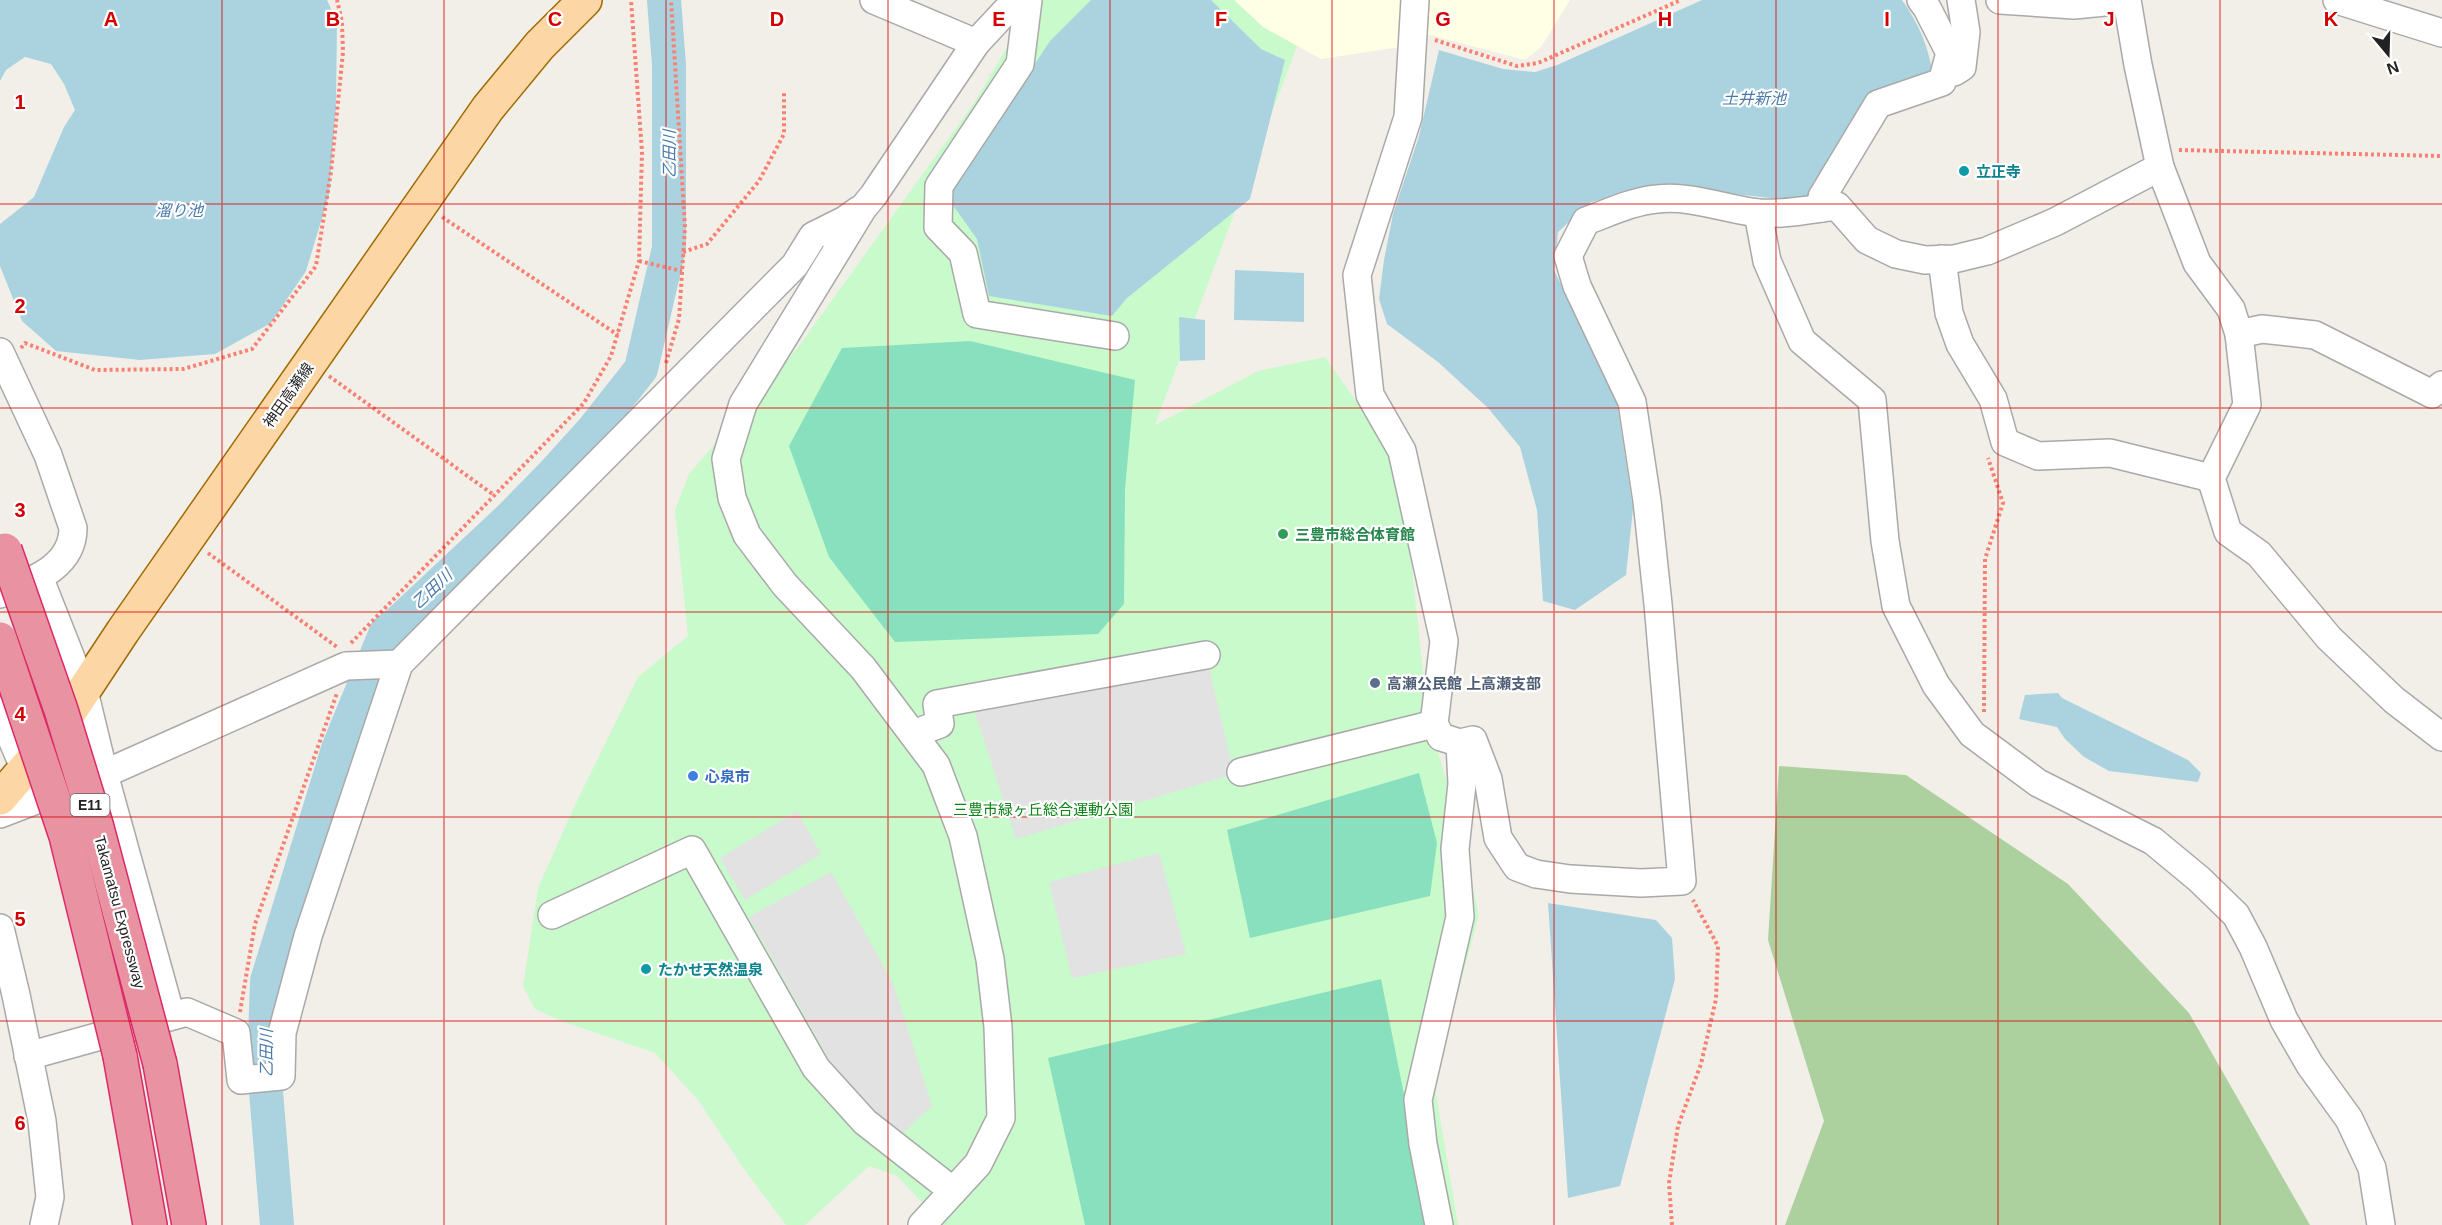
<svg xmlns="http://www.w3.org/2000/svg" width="2442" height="1225" font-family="Arial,'Noto Sans JP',sans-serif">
	<rect width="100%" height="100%" fill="#f2efe9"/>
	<path fill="#ffffe5" d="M1234 0H1570L1541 47 1525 60 1403 28 1400 47 1321 59 1263 27Z"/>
	<path fill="#add19e" d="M1779 766 1906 775 2068 884 2189 1013 2310 1225H1785L1824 1121 1768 940Z"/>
	<path fill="#c8facc" d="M1035 0H1234L1263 27 1297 46 1155 425 1258 371 1325 357 1401 465 1428 719 1452 799 1479 915 1434 1082 1458 1225H943L897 1176 869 1166 805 1225H786L744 1169 698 1100 655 1053 564 1022 535 1009 523 986 538 888 575 805 638 677 688 636 675 510 689 474 796 350 974 103Z"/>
	<g fill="#88e0be">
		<path d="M970 341 1135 380 1125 489 1124 604 1098 634 895 642 829 557 789 446 842 348Z"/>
		<path d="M1419 773 1437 843 1430 896 1250 938 1227 830Z"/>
		<path d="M1381 979 1430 1225H1085L1048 1058Z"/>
	</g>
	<g fill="#e2e2e2">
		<path d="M1209 667 1234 774 1016 839 973 706Z"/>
		<path d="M797 811 821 854 745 900 720 858Z"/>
		<path d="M1159 853 1186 954 1072 978 1049 882Z"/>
		<path d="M831 872 893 983 932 1106 892 1143 843 1084 749 917Z"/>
	</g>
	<g fill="#aad3df">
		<path d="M0 0H327L337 22 336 107 329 195 306 271 271 323 215 354 140 360 56 351 22 321 0 266V224L34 197 64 127 75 110 64 84 51 64 25 57 6 70 0 81Z"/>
		<path d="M1091 0H1211L1261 49 1285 60 1250 199 1127 298 1112 316 989 296 977 239 947 197 1050 41Z"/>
		<path d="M1702 0H1902C1919 24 1930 49 1933 78L1874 100 1808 202 1659 186 1591 202 1558 232 1554 270 1616 397 1633 509 1626 575 1575 610 1543 601 1537 510 1520 447 1488 408 1438 362 1387 324 1379 299 1384 260 1393 214 1419 136 1439 50 1503 69 1535 72 1557 65Z"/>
		<path d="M1235 270 1304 273V322L1234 320Z"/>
		<path d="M1179 317 1205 320V360L1180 361Z"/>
		<path d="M2058 693 2062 698 2188 760 2201 773 2198 782 2109 771 2084 757 2065 739 2057 727 2019 719 2025 695Z"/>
		<path d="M1548 903 1656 920 1672 938 1675 979 1620 1186 1568 1198Z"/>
	</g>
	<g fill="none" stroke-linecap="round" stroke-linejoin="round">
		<path stroke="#aad3df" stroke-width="34" d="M277 1225 264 1067 267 981 338 749 386 632 399 622 511 517 555 472 592 431 641 369 669 248V65L664 0"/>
		<defs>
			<g id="minor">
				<path d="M874 0 976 43"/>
				<path d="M1028 0 1020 64 939 186 938 227 963 253 977 314 1115 336"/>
				<path d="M1415 0 1408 117 1357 275 1370 395 1402 451 1444 641 1434 724 1441 737 1460 743 1473 740 1488 779 1498 838 1517 867 1536 874 1570 879 1641 883 1682 881 1658 604 1647 501 1632 402 1577 286 1568 256 1586 221C1608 213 1633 201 1657 199 1692 195 1724 209 1758 213 1783 215 1811 209 1837 206L1867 240 1896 254 1925 260 1954 259 1987 251 2055 222 2160 167"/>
				<path d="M2000 0 2074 5 2125 0"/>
				<path d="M2127 0 2138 65 2160 167 2197 263 2231 309 2239 334 2247 405 2211 478 2228 532 2259 554 2329 638 2394 700 2442 737"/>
				<path d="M2337 0 2442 33"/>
				<path d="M1954 72 1962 67 1966 32 1961 0"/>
				<path d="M1822 208V197L1878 104 1942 82 1950 53 1927 8 1921 0"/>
				<path d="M1758 213 1767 261 1802 341 1872 400 1885 541 1896 606 1936 685 1972 734 2038 783 2153 841 2199 879 2236 915 2253 947 2284 1020 2310 1065 2349 1119 2372 1168 2381 1225"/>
				<path d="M1942 259 1949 313 1960 344 1993 399 2005 442 2038 456 2110 453 2211 478"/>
				<path d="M2239 334 2262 329 2315 335 2432 394 2442 385"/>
				<path d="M0 352 48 455 73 528C73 568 31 581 0 594"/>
				<path d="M39 577 84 691 104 774 171 1016"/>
				<path d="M0 711 32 786"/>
				<path d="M913 734 940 724 937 704 1206 655"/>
				<path d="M1241 772 1434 724"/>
				<path d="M0 814 104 774 346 666 399 664"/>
				<path d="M552 915 692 850 816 1068 865 1122 953 1191"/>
				<path d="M0 928 16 995 42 1121 50 1197 44 1225"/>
				<path d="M28 1056 187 1012 236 1033 241 1080 281 1076 282 1033 308 936 399 664 795 265 813 236 845 220 859 210"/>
				<path d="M922 1225 978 1164 1001 1118 998 1027 990 959 963 836 936 765 863 668 785 585 747 535 732 498 726 459 743 404 863 208 873 196 976 43 1016 0"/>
				<path d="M1439 1225 1423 1144 1418 1100 1460 917 1455 849 1462 784 1460 743"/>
			</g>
			<path id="major" d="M0 798 55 734 123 631 488 108 540 45 585 0"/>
			<g id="highway">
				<path d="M120 1056 150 1225"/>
				<path d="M160 1064 189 1225"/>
			</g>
		</defs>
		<use href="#minor" stroke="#a9a9a9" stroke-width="30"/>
		<use href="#major" stroke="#a06b00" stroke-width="36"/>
		<use href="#highway" stroke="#dc2a67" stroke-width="36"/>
		<g stroke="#fa8072" stroke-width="4" stroke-dasharray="3 3" stroke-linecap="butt">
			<path d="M1435 40 1517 66 1538 63 1681 0"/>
			<path d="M2179 150 2442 156"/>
			<path d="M442 217 618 335"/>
			<path d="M683 252 707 244 759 181 784 134V93"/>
			<path d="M639 261 682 271"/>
			<path d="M21 348 25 343 95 370 183 369 252 349 316 266 331 172 343 52 342 22 337 0"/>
			<path d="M666 363 679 319 685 227 671 0"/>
			<path d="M329 376 494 495"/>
			<path d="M208 553 337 647"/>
			<path d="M351 643 584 403 611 356 639 261 642 152 631 0"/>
			<path d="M1984 712 1985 559 2003 503 1988 458"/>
			<path d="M240 1012 255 924 337 693"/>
			<path d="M1672 1225 1669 1183 1678 1126 1701 1064 1716 999 1718 946 1693 900"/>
		</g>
		<use href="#minor" stroke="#fff" stroke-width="27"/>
		<use href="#major" stroke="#fcd6a4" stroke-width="33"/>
		<use href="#highway" stroke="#e892a2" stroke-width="33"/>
		<defs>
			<g id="highway-bridge">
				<path d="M5 550 61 710 96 824 160 1064"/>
				<path d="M0 639 66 836 120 1056"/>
			</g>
		</defs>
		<use href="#highway-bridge" stroke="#dc2a67" stroke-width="36" stroke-linecap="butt"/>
		<use href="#highway-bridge" stroke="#e892a2" stroke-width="33"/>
	</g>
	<path fill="none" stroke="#d40000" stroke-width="1.5" stroke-opacity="0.55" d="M222 0V1225M444 0V1225M666 0V1225M888 0V1225M1110 0V1225M1332 0V1225M1554 0V1225M1776 0V1225M1998 0V1225M2220 0V1225M0 204H2442M0 408H2442M0 612H2442M0 817H2442M0 1021H2442"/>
	<g fill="#0f9aa8" stroke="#fff" stroke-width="2">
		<circle cx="1964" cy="171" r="6"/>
		<circle cx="646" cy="969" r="6"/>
	</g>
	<circle fill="#2e9e5b" stroke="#fff" stroke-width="2" cx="1283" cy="534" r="6"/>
	<circle fill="#5c6f8a" stroke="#fff" stroke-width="2" cx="1375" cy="683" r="6"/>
	<circle fill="#3f7fe0" stroke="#fff" stroke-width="2" cx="693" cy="776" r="6"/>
	<g text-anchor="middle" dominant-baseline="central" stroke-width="4.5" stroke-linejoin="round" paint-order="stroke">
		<rect fill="#fff" stroke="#646464" stroke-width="1.5" x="70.5" y="794" width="39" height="22" rx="4.5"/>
		<g font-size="14" font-weight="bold" fill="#222">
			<text x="90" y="805">E11</text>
		</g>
		<g font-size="15" font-weight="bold" fill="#0d838f" stroke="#fff" text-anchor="start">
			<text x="1976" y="171">立正寺</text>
			<text x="658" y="969">たかせ天然温泉</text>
		</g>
		<g font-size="15" fill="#222" stroke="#fff">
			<text transform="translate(288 395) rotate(-55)">神田高瀬線</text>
			<text transform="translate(120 912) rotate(75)">Takamatsu Expressway</text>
		</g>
		<g font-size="15" font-weight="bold" fill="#27864d" stroke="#fff" text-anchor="start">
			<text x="1295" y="534">三豊市総合体育館</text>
		</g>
		<g font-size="15" font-weight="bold" fill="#4e5e75" stroke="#fff" text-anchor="start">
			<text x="1387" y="683">高瀬公民館 上高瀬支部</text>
		</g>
		<g font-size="15" font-weight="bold" fill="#366cbe" stroke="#fff" text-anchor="start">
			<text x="705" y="776">心泉市</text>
		</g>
		<g font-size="15" fill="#0c8416" stroke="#fff">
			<text x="1043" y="809">三豊市緑ヶ丘総合運動公園</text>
		</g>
		<g font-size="16" font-style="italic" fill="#4a7aab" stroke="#fff">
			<text x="1754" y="98">土井新池</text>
			<text transform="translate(669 154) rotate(-90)">乙田川</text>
			<text x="179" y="210">溜り池</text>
			<text transform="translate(432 589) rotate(-43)">乙田川</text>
			<text transform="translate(266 1053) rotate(-90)">乙田川</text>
		</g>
	</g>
	<g font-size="20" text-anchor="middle" font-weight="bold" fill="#d40000" stroke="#fff" stroke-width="4.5" stroke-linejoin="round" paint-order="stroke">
		<text x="111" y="26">A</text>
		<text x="333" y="26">B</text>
		<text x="555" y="26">C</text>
		<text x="777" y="26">D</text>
		<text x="999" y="26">E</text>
		<text x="1221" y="26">F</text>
		<text x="1443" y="26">G</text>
		<text x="1665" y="26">H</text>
		<text x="1887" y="26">I</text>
		<text x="2109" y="26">J</text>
		<text x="2331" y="26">K</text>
		<text x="20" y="109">1</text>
		<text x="20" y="313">2</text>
		<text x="20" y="517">3</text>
		<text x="20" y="721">4</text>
		<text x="20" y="926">5</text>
		<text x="20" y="1130">6</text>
	</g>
	<g transform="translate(2388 54) rotate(161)" stroke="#ffffff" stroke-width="4.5" paint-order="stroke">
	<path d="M0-4.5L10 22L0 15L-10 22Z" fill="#222222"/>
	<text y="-9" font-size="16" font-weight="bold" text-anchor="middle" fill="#222222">N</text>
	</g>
</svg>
